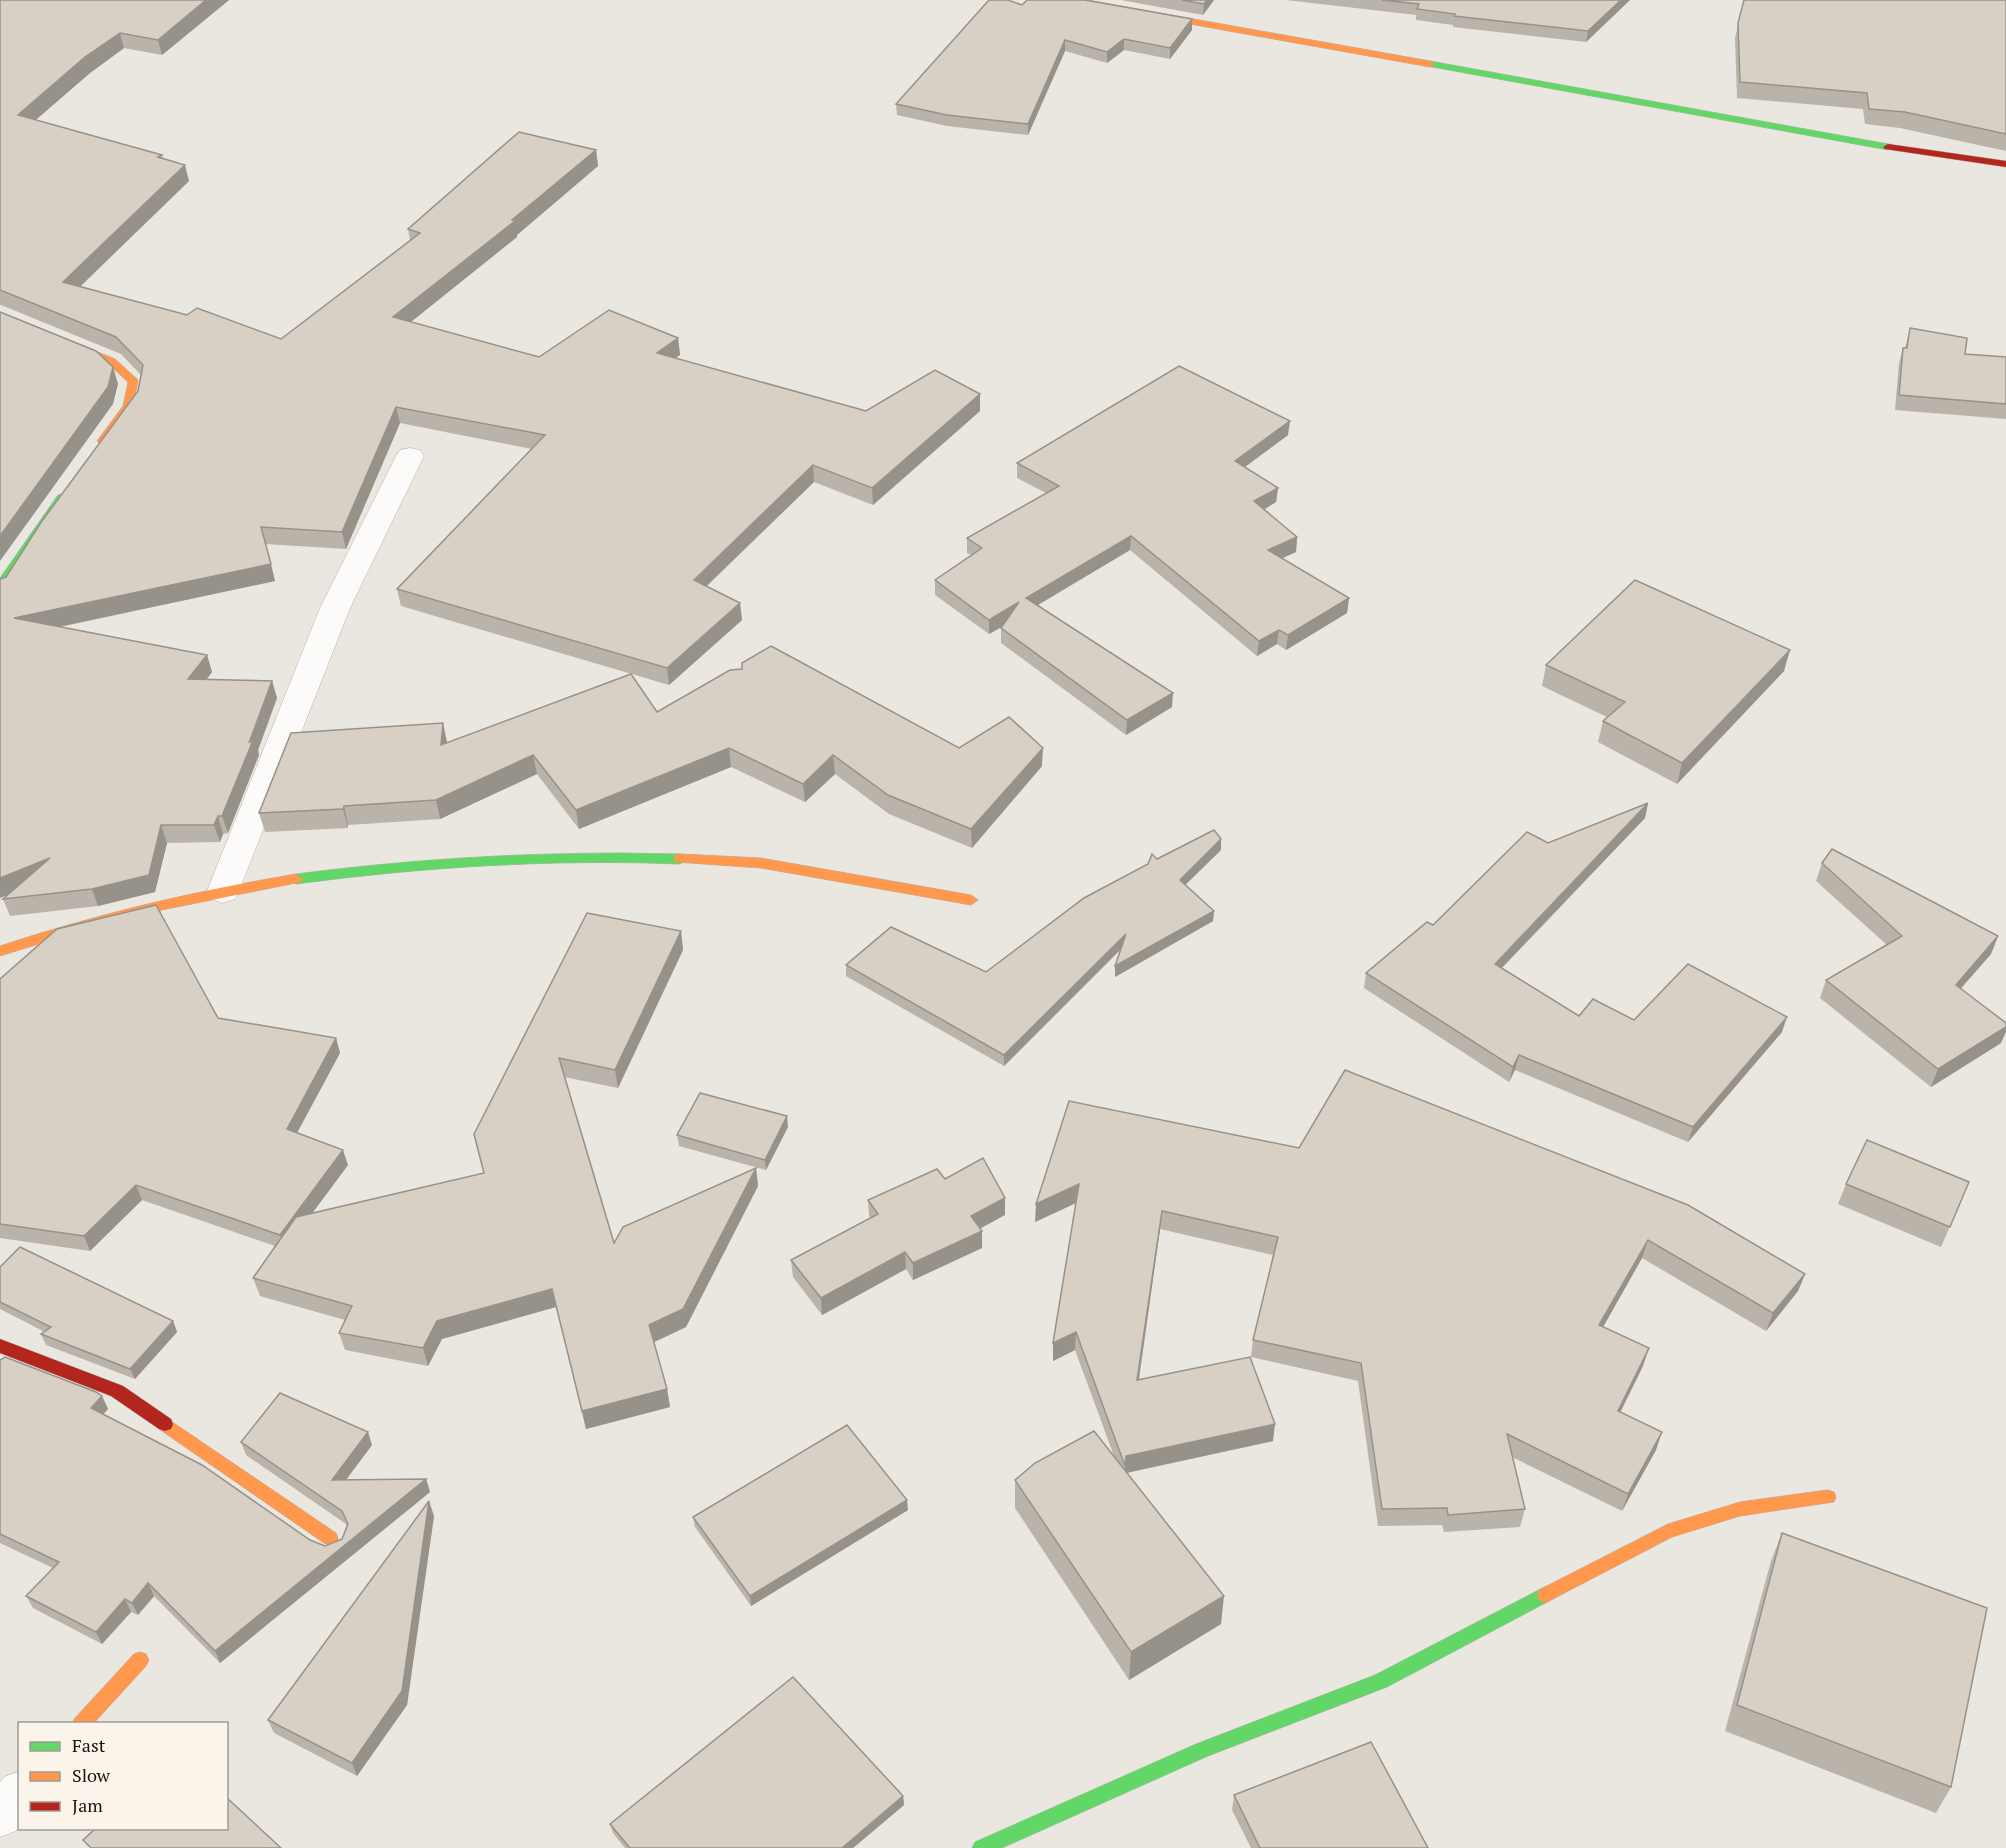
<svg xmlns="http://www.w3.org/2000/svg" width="2006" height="1848" font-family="'PT Serif',serif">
	<rect width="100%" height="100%" fill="#eae6e0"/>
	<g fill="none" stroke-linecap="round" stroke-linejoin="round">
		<defs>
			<g id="street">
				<path d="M410 448 420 450 424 456 350 608 239 891 235 899 223 903 211 899 207 891 320 608 396 456 400 450Z"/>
				<path d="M20 1771V1826L16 1831 0 1837V1782L4 1777Z"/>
			</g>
			<g id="fast">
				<path d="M1430 61 1888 144 1893 147 1888 150 1427 66V62Z"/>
				<path d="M62 494 68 497 4 590 0 591V578L58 495Z"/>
				<path d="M621 853 680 854 687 859 680 864C552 859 423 867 296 884L289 879 296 874C403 860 512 853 621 853Z"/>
				<path d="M1545 1587 1551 1590 1553 1595 1551 1600 1387 1687 1208 1756 1002 1848H972L975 1842 1196 1744 1375 1675Z"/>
			</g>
			<g id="slow">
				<path d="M1068 0H1087L1430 61 1435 64 1430 67 1072 3Z"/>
				<path d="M0 312 115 359 137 379 138 381 133 406 107 443H99L97 441 123 406 128 382 107 363 0 319Z"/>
				<path d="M680 854 761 858 971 895 978 900 971 905 761 868 675 862 673 859 675 856Z"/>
				<path d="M296 874 303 879 301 882 147 913 74 933 0 956V946C97 914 195 891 296 874Z"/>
				<path d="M165 1417 336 1533 338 1538 336 1543 330 1545 324 1543 159 1429 157 1424 159 1419Z"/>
				<path d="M1828 1490 1834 1492 1836 1497 1834 1502 1740 1516 1672 1537 1551 1600 1545 1603 1539 1600 1537 1595 1539 1590 1668 1524 1740 1502Z"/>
				<path d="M140 1652 146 1654 149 1660 146 1666 93 1724H72L75 1718 134 1654Z"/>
			</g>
			<g id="jam">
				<path d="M1888 144 2006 161V167L1885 149 1883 147Z"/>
				<path d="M0 1339 123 1386 171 1419 173 1424 171 1429 165 1431 159 1429 111 1396 0 1353Z"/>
			</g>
		</defs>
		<use href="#street" stroke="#b6b3ae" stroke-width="1"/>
		<use href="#fast" stroke="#b6b3ae" stroke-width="1"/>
		<use href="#slow" stroke="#b6b3ae" stroke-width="1"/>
		<use href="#jam" stroke="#b6b3ae" stroke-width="1"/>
		<use href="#street" fill="#fcfbfa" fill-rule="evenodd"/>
		<use href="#fast" fill="#63d668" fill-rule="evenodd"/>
		<use href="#slow" fill="#ff974d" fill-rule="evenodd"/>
		<use href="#jam" fill="#b3261e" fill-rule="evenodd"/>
	</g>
	<g fill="#bab3a9">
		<path d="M0 0H229L162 55 124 48 90 73 35 120 162 155 163 159 189 181 80 287 187 315 281 339 410 241 408 229 596 150 598 166 517 235V237L411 322 539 357 678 338 680 355 675 358 866 411 980 394V411L873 505 814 482 706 587 740 603 742 620 669 685 401 606 397 589 532 449 400 423 346 549 265 544 275 581 60 627 207 655 212 672 206 680 272 681 277 698 258 750 259 755 228 833 223 834 220 842 167 843 155 892 98 906 10 916 3 899 8 894 6 577 138 391 141 375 121 354 1 305H0Z"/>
		<path d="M1121 0H1214L1203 15Z"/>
		<path d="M1286 0H1630L1586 42 1453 27V25L1416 20V15Z"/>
		<path d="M1744 0H2006V151L1900 128 1865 124 1863 109 1737 98 1735 38Z"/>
		<path d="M1022 5 1192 19V30L1170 59 1124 50 1107 63 1065 51 1028 135 947 126 897 115 896 104Z"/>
		<path d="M1910 328 1965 354 2006 357V419L1895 410 1899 363 1903 348H1905Z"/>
		<path d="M1288 435 1245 467 1278 488 1276 502 1264 510 1297 537 1296 552 1282 558 1349 598 1347 613 1286 650 1277 644 1257 656 1130 550 1038 605 1172 707 1126 735 1001 643V628L1002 627 989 634 935 595V580L971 555 967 553V538L1046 493 1017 478V463Z"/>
		<path d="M1546 665 1784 671 1677 784 1598 742 1603 721 1607 717 1542 686Z"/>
		<path d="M657 712 959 748 1042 766 972 848 889 814 835 774 805 802 731 767 579 829 537 774 440 819 348 825V828L265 832 259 813 447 743Z"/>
		<path d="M1648 803 1645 818 1502 968 1579 1016 1782 1032 1688 1142 1515 1070 1509 1082 1364 988 1366 973 1433 925Z"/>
		<path d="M1221 850 1185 885 1214 911 1213 921 1115 977 1121 949 1004 1066 846 976V965L986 972 1148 864 1157 859Z"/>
		<path d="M1822 863 1998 936 1991 954 1961 988 2001 1043 1931 1087 1820 998 1826 980 1887 945 1816 881Z"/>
		<path d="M681 931 683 950 618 1088 564 1077 614 1243 756 1168 758 1186 686 1327 654 1342 667 1389 670 1407 586 1429 556 1307 442 1339 428 1366 345 1350 339 1333 345 1320 260 1296 253 1278 275 1246 142 1200 90 1251 0 1238V979L218 1018 336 1038 340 1053 297 1133 348 1165 312 1213 484 1173 474 1134Z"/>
		<path d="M1069 1101 1805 1274 1798 1291 1766 1331 1642 1258 1603 1327 1643 1366 1620 1412 1656 1450 1622 1511 1512 1457 1525 1509 1520 1527 1444 1532 1442 1525 1378 1526 1358 1381 1251 1357 1253 1340 1273 1255 1160 1229 1139 1380 1273 1441 1127 1473 1221 1624 1129 1680 1015 1508V1480L1114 1456 1075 1350 1053 1361 1076 1203 1035 1222Z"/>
		<path d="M788 1127 766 1170 679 1146 677 1135Z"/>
		<path d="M945 1179 1005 1215 980 1228 982 1248 913 1280 906 1269 822 1315 793 1277 791 1260 870 1218 869 1216 868 1200Z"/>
		<path d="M1969 1182 1941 1247 1838 1204 1846 1184Z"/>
		<path d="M0 1267 173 1321 177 1332 135 1379 46 1345 41 1334 45 1332 0 1309Z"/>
		<path d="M0 1360 102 1396 108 1409 103 1414 310 1540 325 1546 342 1539 347 1526 346 1524 246 1455 241 1442 372 1445 346 1480 426 1479 430 1492 220 1663 154 1596 138 1615 131 1612 102 1644 33 1608 26 1596 53 1568 0 1543Z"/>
		<path d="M908 1510 751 1606 695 1527 693 1517Z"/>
		<path d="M434 1516 407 1705 357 1776 274 1733 268 1720Z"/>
		<path d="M1782 1533 1951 1787 1936 1813 1725 1731 1771 1561Z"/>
		<path d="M1234 1795 1428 1848H1251L1232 1810Z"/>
		<path d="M903 1796 904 1805 853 1848H625L613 1833 610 1824Z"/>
	</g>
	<g fill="#979289">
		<path d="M206 0H229L162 55 158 40Z"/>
		<path d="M1207 0H1214L1203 15 1204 4Z"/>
		<path d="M1621 0H1630L1586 42 1588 31Z"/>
		<path d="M1192 19V30L1170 59V48Z"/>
		<path d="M120 33 124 48 90 73 23 131 18 115 85 57Z"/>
		<path d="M1124 39V50L1107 63V52Z"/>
		<path d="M1065 40V51L1028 135V124Z"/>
		<path d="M596 150 598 166 517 235V237L397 333 393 317 512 220Z"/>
		<path d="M185 165 189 181 68 298 63 282Z"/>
		<path d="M678 338 680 355 659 370 657 353Z"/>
		<path d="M113 367 118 384 113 404 0 561V536Z"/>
		<path d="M980 394V411L873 505 872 488Z"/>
		<path d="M396 407 400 423 346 549 342 532Z"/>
		<path d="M1290 421 1288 435 1234 475 1235 461Z"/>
		<path d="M813 465 814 482 695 597 694 580Z"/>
		<path d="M1278 488 1276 502 1252 516 1254 501Z"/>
		<path d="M1131 536 1130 550 1026 612V598Z"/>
		<path d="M1297 537 1296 552 1267 565 1268 550Z"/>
		<path d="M271 564 275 581 20 635 14 618Z"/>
		<path d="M1349 598 1347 613 1286 650 1288 635Z"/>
		<path d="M1019 602V617L989 634V620Z"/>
		<path d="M740 603 742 620 669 685 667 668Z"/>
		<path d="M1279 630 1277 644 1257 656 1259 641Z"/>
		<path d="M1790 650 1784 671 1677 784 1682 763Z"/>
		<path d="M207 655 212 672 193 697 188 679Z"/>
		<path d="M272 681 277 698 258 750 259 755 228 833 222 816Z"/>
		<path d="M1173 693 1172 707 1126 735 1127 720Z"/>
		<path d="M443 723 447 742 445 764 441 745Z"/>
		<path d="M729 748 731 767 579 829 576 810Z"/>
		<path d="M1043 748 1042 766 972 848 971 829Z"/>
		<path d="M533 755 537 774 440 819 436 800Z"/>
		<path d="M833 755 835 774 805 802 803 784Z"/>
		<path d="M1648 803 1645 818 1492 978 1495 964Z"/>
		<path d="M344 806 348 825V828L343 809Z"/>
		<path d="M218 816 223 834 220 842 214 825Z"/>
		<path d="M161 825 167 843 155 892 98 906 92 889Z"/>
		<path d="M1221 839V850L1179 891 1180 880Z"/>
		<path d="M50 858 56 875 0 898V878Z"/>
		<path d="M1214 911 1213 921 1115 977V966Z"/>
		<path d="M681 931 683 950 618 1088 615 1070Z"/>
		<path d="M1126 934 1125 945 1004 1066V1055Z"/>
		<path d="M1998 936 1991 954 1949 1002 1956 985Z"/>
		<path d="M1787 1017 1782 1032 1688 1142 1693 1127Z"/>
		<path d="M2006 1027V1032L2001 1043 1931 1087 1938 1069Z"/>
		<path d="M336 1038 340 1053 291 1144 287 1129Z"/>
		<path d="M1519 1055 1515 1070 1509 1082 1513 1067Z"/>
		<path d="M787 1116 788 1127 766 1170 765 1160Z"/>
		<path d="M343 1150 348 1165 285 1250 280 1235Z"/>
		<path d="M756 1168 758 1186 686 1327 652 1343 649 1325Z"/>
		<path d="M1079 1184 1078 1202 1035 1222 1036 1204Z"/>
		<path d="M136 1185 142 1200 90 1251 84 1236Z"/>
		<path d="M1005 1198V1215L972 1233 971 1216Z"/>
		<path d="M1162 1211 1160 1229 1136 1398 1137 1380Z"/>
		<path d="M982 1231V1248L913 1280V1263Z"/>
		<path d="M1648 1240 1642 1258 1594 1343 1599 1325Z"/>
		<path d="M905 1252 906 1269 822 1315 821 1298Z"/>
		<path d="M1805 1274 1798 1291 1766 1331 1773 1313Z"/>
		<path d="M552 1289 556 1307 442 1339 428 1366 423 1348 437 1321Z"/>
		<path d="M173 1321 177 1332 135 1379 130 1369Z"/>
		<path d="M1076 1332 1075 1350 1053 1361V1343Z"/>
		<path d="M1649 1348 1643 1366 1612 1429 1618 1411Z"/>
		<path d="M667 1389 670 1407 586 1429 582 1411Z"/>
		<path d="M102 1396 108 1409 97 1421 91 1408Z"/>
		<path d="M1275 1424 1273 1441 1125 1473 1124 1483 1126 1456Z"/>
		<path d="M368 1432 372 1445 336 1493 332 1480Z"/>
		<path d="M1662 1432 1656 1450 1622 1511 1628 1494Z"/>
		<path d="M426 1479 430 1492 220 1663 215 1651Z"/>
		<path d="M907 1500 908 1510 751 1606 750 1596Z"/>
		<path d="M429 1501 434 1516 407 1705 357 1776 352 1763Z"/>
		<path d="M148 1583 154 1596 138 1615 132 1603Z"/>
		<path d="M1224 1596 1221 1624 1129 1680 1131 1652Z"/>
		<path d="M125 1599 131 1612 102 1644 96 1632Z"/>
		<path d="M903 1796 904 1805 853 1848H842Z"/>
	</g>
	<g fill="#d8d0c4" stroke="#979289" stroke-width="1.5">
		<path d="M0 0H206L158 40 120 33 85 57 18 115 162 155 158 157 185 165 63 282 187 315 197 308 281 339 420 233 408 229 519 132 596 150 512 220 515 221 393 317 539 357 609 310 678 338 657 353 866 411 935 370 980 394 872 488 813 465 694 580 740 603 667 668 397 589 545 435 396 407 342 532 261 527 271 564 14 618 207 655 188 679 272 681 249 743 254 738 222 816H218L214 825H161L149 875 92 889 3 899 50 858 0 878V579L6 577 42 521 138 391 143 365 116 337 0 290Z"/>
		<path d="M989 0H1008L1022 5 1027 0H1085L1192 19 1170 48 1124 39 1107 52 1065 40 1028 124 947 115 896 104Z"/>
		<path d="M1182 0H1207L1204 4Z"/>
		<path d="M1382 0H1621L1588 31 1454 16 1455 14 1417 9 1419 4Z"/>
		<path d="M1744 0H2006V134L1905 112 1869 109 1867 93 1740 82 1738 23Z"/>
		<path d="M0 312 96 351 113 367 108 387 0 536Z"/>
		<path d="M1910 328 1967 338 1965 354 2006 357V404L1899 395 1903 348H1907Z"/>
		<path d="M1179 366 1290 421 1235 461 1278 488 1254 501 1297 537 1268 550 1349 598 1288 635 1279 630 1259 641 1131 536 1026 598 1173 693 1127 720 1001 628 1019 602 989 620 935 580 982 548 967 538 1059 486 1017 463Z"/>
		<path d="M1635 580 1790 650 1682 763 1603 721 1625 702 1546 665Z"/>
		<path d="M771 646 959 748 1009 717 1043 748 971 829 888 795 833 755 803 784 729 748 576 810 533 755 436 800 344 806 343 809 259 813 291 733 443 723 441 745 631 674 657 712 730 670 742 669V663Z"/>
		<path d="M1648 803 1495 964 1579 1016 1593 999 1634 1020 1688 964 1787 1017 1693 1127 1519 1055 1513 1067 1366 973 1427 922 1433 925 1527 832 1548 843Z"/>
		<path d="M1214 830 1221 839 1180 880 1214 911 1115 966 1126 934 1004 1055 846 965 891 927 986 972 1084 898 1148 864 1152 854 1157 859Z"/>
		<path d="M1832 849 1998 936 1956 985 2006 1023V1027L1938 1069 1826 980 1902 936 1822 863Z"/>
		<path d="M156 905 218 1018 336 1038 287 1129 343 1150 280 1235 136 1185 84 1236 0 1224V979L57 929Z"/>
		<path d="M587 913 681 931 615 1070 559 1058 614 1243 623 1227 756 1168 683 1309 649 1325 667 1389 582 1411 552 1289 437 1321 423 1348 339 1333 352 1306 253 1278 296 1217 484 1173 474 1134Z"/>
		<path d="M1345 1070 1688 1205 1805 1274 1773 1313 1648 1240 1599 1325 1649 1348 1618 1411 1662 1432 1628 1494 1507 1434 1525 1509 1448 1515 1447 1508 1382 1509 1361 1363 1253 1340 1278 1237 1162 1211 1137 1380 1250 1357 1275 1424 1126 1456 1125 1466 1076 1332 1053 1343 1079 1184 1036 1204 1069 1101 1299 1148Z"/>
		<path d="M700 1093 787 1116 765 1160 677 1135Z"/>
		<path d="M1867 1140 1969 1182 1950 1227 1846 1184Z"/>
		<path d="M983 1158 1005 1198 971 1216 982 1231 913 1263 905 1252 821 1298 791 1260 878 1214 868 1200 937 1169 945 1179Z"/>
		<path d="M20 1247 173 1321 130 1369 41 1334 51 1327 0 1302V1267Z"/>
		<path d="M5 1357 96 1392 102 1396 91 1408 202 1465 310 1540 325 1546 342 1539 348 1524 342 1511 241 1442 280 1393 368 1432 332 1480 426 1479 215 1651 148 1583 132 1603 125 1599 96 1632 26 1596 59 1562 0 1534V1360Z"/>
		<path d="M847 1425 907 1500 750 1596 693 1517Z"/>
		<path d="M1094 1431 1224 1596 1131 1652 1015 1480 1035 1463Z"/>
		<path d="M429 1501 402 1691 352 1763 268 1720Z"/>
		<path d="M1782 1533 1987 1608 1951 1787 1737 1705Z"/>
		<path d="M793 1677 903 1796 842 1848H630L610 1824Z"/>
		<path d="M1371 1742 1428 1848H1260L1234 1795Z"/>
		<path d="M226 1797 281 1848H91L83 1840 96 1828H226Z"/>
	</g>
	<rect x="18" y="1722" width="210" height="108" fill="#fbf4ea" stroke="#a09b94" stroke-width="1.5"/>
	<rect x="30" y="1742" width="30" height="9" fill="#63d668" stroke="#a09b94" stroke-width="1.5"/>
	<text x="72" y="1752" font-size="18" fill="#181612">Fast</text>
	<rect x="30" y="1772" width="30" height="9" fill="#ff974d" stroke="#a09b94" stroke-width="1.5"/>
	<text x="72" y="1782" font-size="18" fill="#181612">Slow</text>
	<rect x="30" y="1802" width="30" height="9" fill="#b3261e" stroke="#a09b94" stroke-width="1.5"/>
	<text x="72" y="1812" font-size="18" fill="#181612">Jam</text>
</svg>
